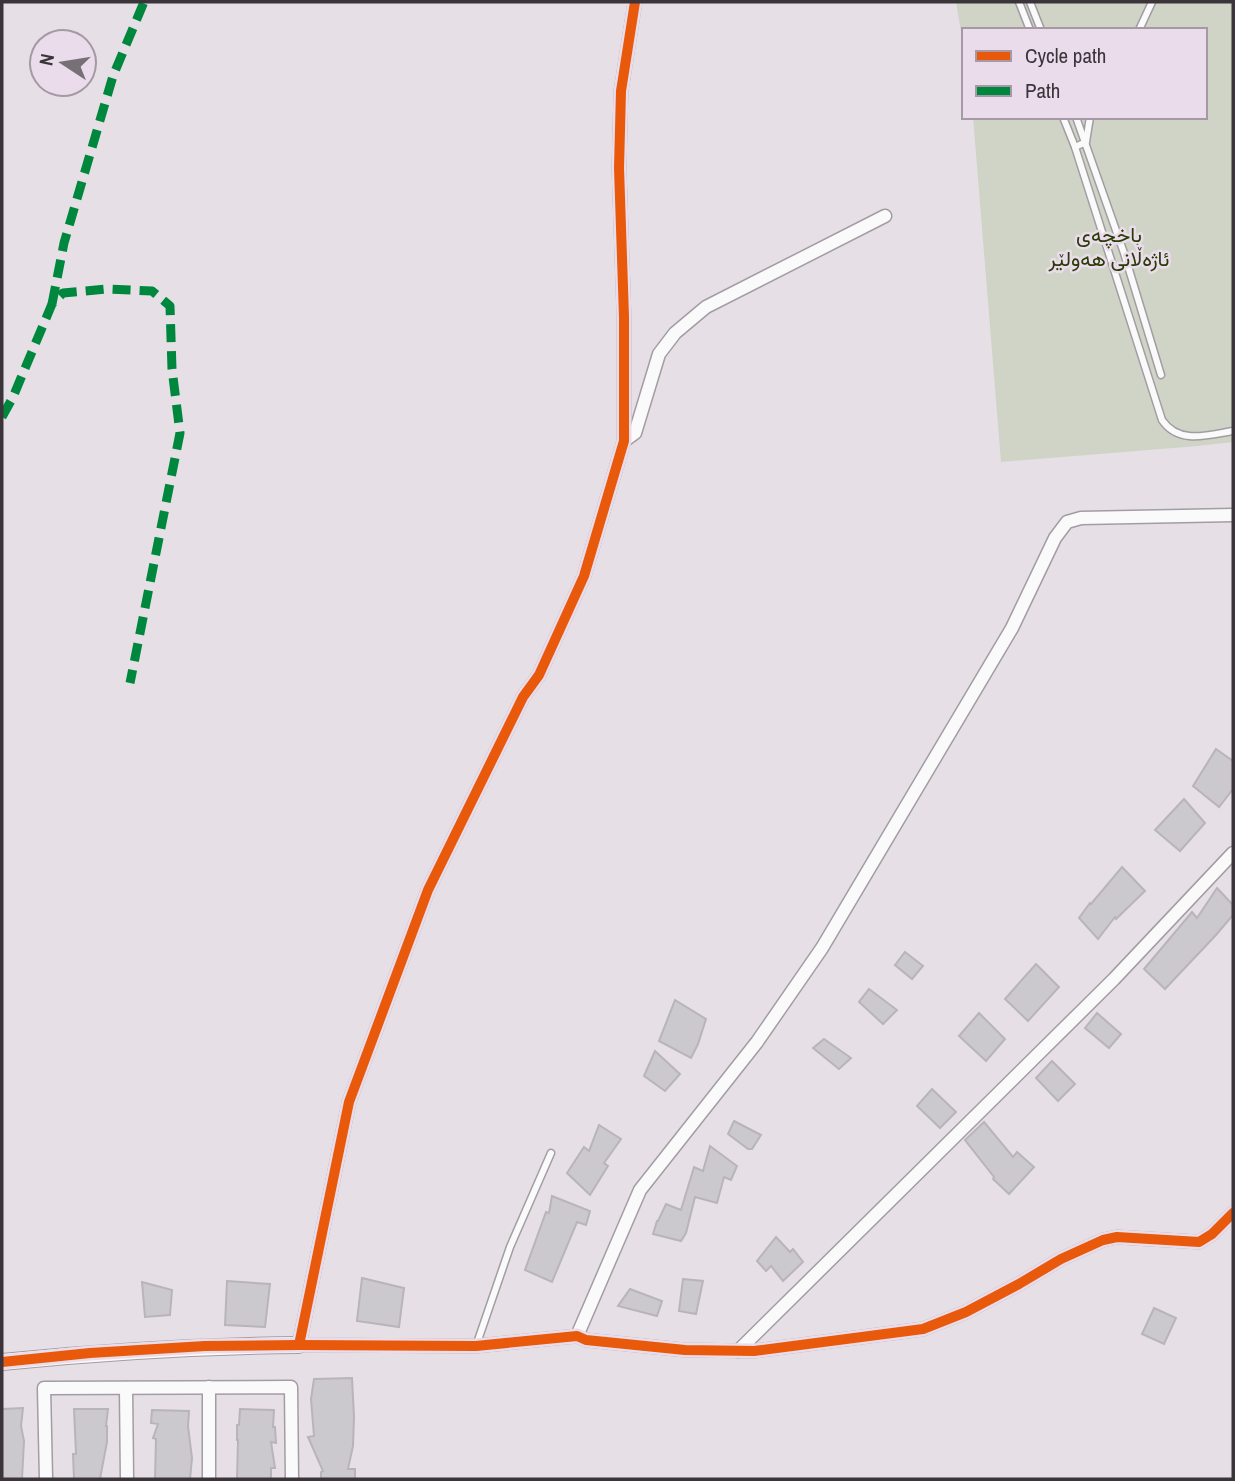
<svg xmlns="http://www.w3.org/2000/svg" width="1235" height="1481" font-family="'Archivo Narrow',Vazirmatn,sans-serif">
	<rect width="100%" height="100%" fill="#e6e0e6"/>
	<path fill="#cfd4c7" d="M956 2H1233V442L1198 446 1001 462 973 117H1205V30H964V50Z"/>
	<g fill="#cbc8ce" stroke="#b8b4ba" stroke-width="2">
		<path d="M1216 749 1233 761V789L1219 807 1193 786Z"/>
		<path d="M1184 799 1205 823 1180 851 1155 830Z"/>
		<path d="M1122 867 1145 891 1116 919 1115 917 1098 939 1079 918 1090 903 1091 904Z"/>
		<path d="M1217 888 1233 905V915L1216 935 1165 989 1144 969 1192 912 1197 918Z"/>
		<path d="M905 952 923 966 912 979 895 965Z"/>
		<path d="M1036 964 1059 987 1028 1021 1005 999Z"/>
		<path d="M869 989 897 1010 883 1024 859 1002Z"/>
		<path d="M675 1000 706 1019 698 1044 691 1058 659 1041Z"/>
		<path d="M979 1013 1005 1039 986 1061 959 1036Z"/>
		<path d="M1097 1013 1121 1034 1109 1048 1085 1028Z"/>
		<path d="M824 1039 851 1058 839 1069 813 1048Z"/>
		<path d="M655 1051 680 1074 665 1091 644 1076Z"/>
		<path d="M1052 1061 1075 1084 1058 1101 1036 1078Z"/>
		<path d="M932 1089 956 1112 940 1128 917 1106Z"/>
		<path d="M734 1121 761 1135 752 1149H748L728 1134Z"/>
		<path d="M984 1122 1013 1157 1017 1152 1034 1167 1009 1194 993 1179 994 1177 965 1140Z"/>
		<path d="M599 1125 621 1139 604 1163 608 1166 590 1195 567 1173 584 1147 589 1151Z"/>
		<path d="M710 1146 737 1166 731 1180 724 1177 717 1203 695 1197 686 1233 681 1241 653 1234 657 1221H658L666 1204 681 1210 694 1167 703 1171Z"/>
		<path d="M552 1196 590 1211 586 1225 577 1222 552 1282 525 1270 546 1212 549 1213Z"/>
		<path d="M776 1237 790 1252 793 1249 803 1262 783 1281 771 1266 766 1271 757 1261Z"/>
		<path d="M362 1278 404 1288 399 1327 357 1321Z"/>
		<path d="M683 1279 703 1281 696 1314 679 1311Z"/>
		<path d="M227 1281 270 1284 265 1327 225 1325Z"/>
		<path d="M142 1282 172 1290 170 1315 145 1317Z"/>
		<path d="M630 1289 662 1301 657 1316 618 1306Z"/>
		<path d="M1154 1308 1176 1318 1164 1344 1142 1334Z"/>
		<path d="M352 1378 354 1417 353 1446 348 1469H355V1479H321V1472L323 1471 308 1437 314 1436 311 1399 314 1379Z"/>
		<path d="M23 1408 21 1426 24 1441 22 1479H2V1409Z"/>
		<path d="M74 1409H108L106 1426H107V1442L100 1479H74L73 1454H76Z"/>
		<path d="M240 1409 274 1410 273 1427H275L276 1443 271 1442 275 1468H271V1479H237L238 1440H237V1425H239Z"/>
		<path d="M152 1410 189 1411 188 1426 192 1458 190 1479H155L156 1439 153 1438 158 1424 151 1423Z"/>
	</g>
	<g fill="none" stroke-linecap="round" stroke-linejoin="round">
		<defs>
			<g id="service">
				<path d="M1019 2 1030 30"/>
				<path d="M1030 2 1041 30"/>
				<path d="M1139 30 1152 2"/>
				<path d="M1063 117 1075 147 1162 420C1179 445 1208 435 1233 431"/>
				<path d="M1076 117 1124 253 1161 375"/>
				<path d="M1075 147 1086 142 1090 117"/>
				<path d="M476 1346 510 1247 551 1153"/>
			</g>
			<g id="minor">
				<path d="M635 2 621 91 619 168 624 317V441L584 576 539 675 523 697 428 890 349 1102 299 1345 476 1346 577 1336 586 1340 685 1350 754 1351 923 1329 966 1312 1019 1284 1061 1259 1103 1240 1117 1237 1199 1242 1212 1234 1233 1213"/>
				<path d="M624 441 635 433 659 354 675 333 706 307 885 216"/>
				<path d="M577 1336 640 1190 757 1042 822 948 1012 628 1055 538 1067 522 1081 518 1233 515"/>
				<path d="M738 1351 1114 979 1233 853"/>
				<path d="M209 1387V1479"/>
				<path d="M126 1388 127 1479"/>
				<path d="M46 1479 44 1388 291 1387 292 1479"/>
			</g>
			<path id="tertiary" d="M2 1362C101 1352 200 1346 299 1345"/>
		</defs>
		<use href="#service" stroke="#a29da2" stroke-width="9"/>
		<use href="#minor" stroke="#a29da2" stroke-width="15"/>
		<use href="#tertiary" stroke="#a29da2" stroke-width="18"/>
		<use href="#service" stroke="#fbfafb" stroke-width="6"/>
		<use href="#minor" stroke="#fbfafb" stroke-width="12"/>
		<use href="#tertiary" stroke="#fbfafb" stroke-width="16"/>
		<g stroke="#00873e" stroke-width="9" stroke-dasharray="18 9" stroke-linecap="butt">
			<path d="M52 304 64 243 113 76 144 2"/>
			<path d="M2 417 13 397 52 304 63 293 107 289 152 291 170 306 172 369 180 433 130 683"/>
		</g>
		<defs>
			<g id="cycleway">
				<path d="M299 1345 349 1102 428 890 523 697 539 675 584 576 624 441V317L619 168 621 91 635 2"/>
				<path d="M2 1362 90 1353 205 1346 299 1345 476 1346 577 1336 586 1340 685 1350 754 1351 923 1329 966 1312 1019 1284 1061 1259 1103 1240 1117 1237 1199 1242 1212 1234 1233 1213"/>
			</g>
		</defs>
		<use href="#cycleway" stroke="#eadcea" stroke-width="15"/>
		<use href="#cycleway" stroke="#e8590c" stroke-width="10"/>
	</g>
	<g text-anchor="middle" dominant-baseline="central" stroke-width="5" stroke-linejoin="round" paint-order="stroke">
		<g font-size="21" fill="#293c06" stroke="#eadcea">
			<text x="1109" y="234">باخچەی<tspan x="1109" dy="24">ئاژەڵانی هەولێر</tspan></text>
		</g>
	</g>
	<rect width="1235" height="1481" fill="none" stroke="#3b353b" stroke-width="7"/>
	<rect x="962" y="28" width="245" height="91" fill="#eadcea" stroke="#a499a4" stroke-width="2"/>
	<rect x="976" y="51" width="35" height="10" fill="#e8590c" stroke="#a499a4" stroke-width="2"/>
	<text x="1025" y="63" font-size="21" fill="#3b353b">Cycle path</text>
	<rect x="976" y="86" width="35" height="10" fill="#00873e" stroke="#a499a4" stroke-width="2"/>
	<text x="1025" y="98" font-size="21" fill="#3b353b">Path</text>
	<g transform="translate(63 63) rotate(282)"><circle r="33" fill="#eadcea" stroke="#a499a4" stroke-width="2"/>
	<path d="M0-5L12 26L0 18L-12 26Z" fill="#777177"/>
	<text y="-10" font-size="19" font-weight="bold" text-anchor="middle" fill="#3b353b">N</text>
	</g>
</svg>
